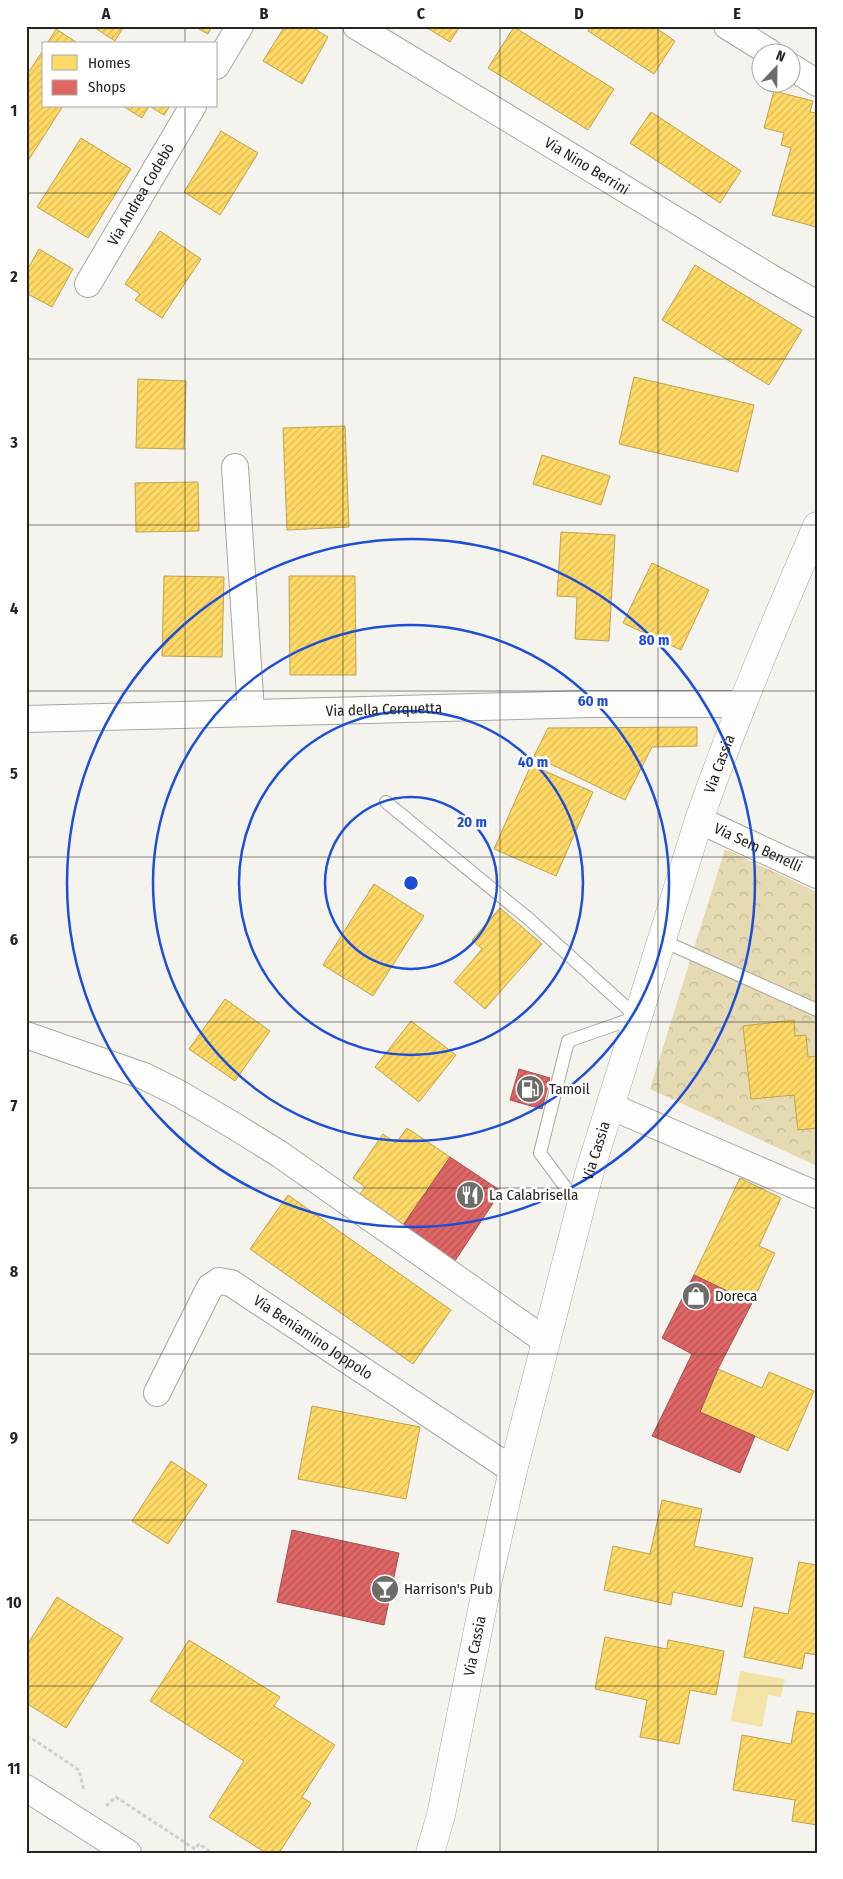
<svg xmlns="http://www.w3.org/2000/svg" width="843" height="1879" font-family="'Fira Sans Condensed',sans-serif">
	<defs>
		<pattern id="park-crowns" width="20" height="18" patternUnits="userSpaceOnUse" patternTransform="scale(1.25)"><rect width="20" height="18" fill="#e5dab2"/><path d="M2 6a3 3 0 1 1 6 0M12 15a3 3 0 1 1 6 0" fill="none" stroke="#c4bb99"/></pattern>
		<pattern id="homes-hatch" width="6" height="6" patternUnits="userSpaceOnUse" patternTransform="scale(1.25)"><rect width="6" height="6" fill="#ffd966"/><path d="M-1 1l2-2M0 6l6-6M5 7l2-2" fill="none" stroke="#daba58"/></pattern>
		<pattern id="shops-hatch" width="6" height="6" patternUnits="userSpaceOnUse" patternTransform="scale(1.25)"><rect width="6" height="6" fill="#e06666"/><path d="M-1 1l2-2M0 6l6-6M5 7l2-2" fill="none" stroke="#b55454"/></pattern>
	</defs>
	<rect width="100%" height="100%" fill="#f4f3ee"/>
	<path fill="url(#park-crowns)" d="M725 849 817 892V1056L808 1057 795 1036 794 1020 743 1026 751 1098 794 1095 798 1130 817 1128V1166L650 1089Z"/>
	<path fill="#f3e3a4" d="M740 1671 785 1679 781 1697 768 1695 762 1727 731 1721Z"/>
	<g fill="url(#homes-hatch)" stroke="#bea351">
		<path d="M92 26H124L115 41Z"/>
		<path d="M194 26H212L208 34Z"/>
		<path d="M285 26H310L328 37 302 84 263 61Z"/>
		<path d="M424 26H460L450 42Z"/>
		<path d="M591 26H653L675 41 654 74 588 31Z"/>
		<path d="M514 27 614 89 588 130 488 68Z"/>
		<path d="M56 29 79 44H47Z"/>
		<path d="M44 49V106H63L26 164V76Z"/>
		<path d="M774 91 813 101 810 112 817 113 816 227 772 215 791 148 781 145 784 133 764 128Z"/>
		<path d="M123 106H149L142 118Z"/>
		<path d="M149 106H170L164 115Z"/>
		<path d="M651 112 741 171 720 203 630 143Z"/>
		<path d="M221 131 258 153 220 215 184 192Z"/>
		<path d="M81 138 131 169 88 238 37 207Z"/>
		<path d="M160 231 201 259 162 318 135 300 140 294 125 284Z"/>
		<path d="M39 249 73 269 52 307 26 293V272Z"/>
		<path d="M695 265 802 330 769 385 662 320Z"/>
		<path d="M634 377 754 405 738 472 619 444Z"/>
		<path d="M138 379 186 381 184 449 136 448Z"/>
		<path d="M345 426 349 527 287 530 283 428Z"/>
		<path d="M542 455 610 476 601 505 533 484Z"/>
		<path d="M198 482 199 531 136 532 135 483Z"/>
		<path d="M561 532 615 535 609 641 575 639 577 597 557 596Z"/>
		<path d="M652 563 709 590 681 650 623 623Z"/>
		<path d="M164 576 224 577 222 657 162 656Z"/>
		<path d="M289 576H355L356 675H290Z"/>
		<path d="M697 727V746L652 747 625 800 534 756 548 728Z"/>
		<path d="M531 765 593 792 556 876 494 849Z"/>
		<path d="M374 884 424 916 373 996 323 965Z"/>
		<path d="M500 908 542 944 485 1009 454 982 482 949 472 940Z"/>
		<path d="M225 999 270 1031 235 1081 189 1049Z"/>
		<path d="M794 1020 795 1036 806 1035 808 1057 817 1056V1128L798 1130 794 1095 751 1099 743 1026Z"/>
		<path d="M411 1021 456 1055 419 1102 375 1067Z"/>
		<path d="M407 1128 450 1157 399 1231 355 1201 365 1187 353 1178 383 1134 396 1143Z"/>
		<path d="M740 1178 781 1198 759 1246 775 1253 752 1303 694 1275Z"/>
		<path d="M288 1195 451 1310 413 1364 250 1249Z"/>
		<path d="M718 1369 762 1388 769 1372 814 1391 788 1451 700 1412Z"/>
		<path d="M312 1406 420 1427 406 1499 298 1479Z"/>
		<path d="M171 1461 207 1485 168 1544 132 1521Z"/>
		<path d="M662 1500 702 1509 694 1546 753 1558 742 1607 673 1592 671 1605 604 1590 613 1546 650 1554Z"/>
		<path d="M799 1562 817 1565V1655L805 1653 802 1669 744 1657 754 1607 788 1614Z"/>
		<path d="M57 1597 123 1638 66 1728 26 1703V1647Z"/>
		<path d="M605 1637 667 1649 668 1640 724 1651 716 1695 690 1690 679 1744 640 1737 647 1700 595 1689Z"/>
		<path d="M189 1640 280 1697 274 1706 335 1745 302 1797 311 1803 279 1853H266L209 1817 244 1761 150 1701Z"/>
		<path d="M797 1711 817 1714V1825L792 1821 795 1800 733 1790 742 1735 791 1744Z"/>
	</g>
	<g fill="url(#shops-hatch)" stroke="#a85251">
		<path d="M519 1069 550 1078 542 1109 510 1100Z"/>
		<path d="M450 1157 501 1191 451 1267 399 1231Z"/>
		<path d="M694 1275 752 1303 718 1369 700 1412 755 1436 740 1473 652 1436 692 1354 662 1338Z"/>
		<path d="M292 1530 399 1553 384 1625 277 1602Z"/>
	</g>
	<g fill="none" stroke-linecap="round" stroke-linejoin="round">
		<defs>
			<g id="service">
				<path d="M386 802 530 920 637 1017 568 1041 540 1153 580 1207"/>
				<path d="M661 940 817 1010"/>
			</g>
			<g id="minor">
				<path id="s1" d="M356 26 773 279 817 304"/>
				<path d="M727 26 769 52"/>
				<path d="M216 66 240 26"/>
				<path d="M790 66 817 83"/>
				<path id="s2" d="M88 284 193 106"/>
				<path d="M235 467 251 712"/>
				<path id="s3" d="M26 719 590 704H742"/>
				<path id="s4" d="M699 820 817 875"/>
				<path d="M26 1035 144 1076 180 1094 231 1124 278 1153 546 1341"/>
				<path d="M610 1106 817 1195"/>
				<path id="s5" d="M157 1393 210 1287 219 1281 231 1283 513 1470"/>
				<path d="M26 1788 128 1853"/>
			</g>
			<g id="primary">
				<path id="s6" d="M430 1853 441 1815 488 1580 513 1470 589 1174 699 820C734 720 775 623 817 526"/>
			</g>
		</defs>
		<use href="#service" stroke="#a8a7a3" stroke-width="14"/>
		<use href="#minor" stroke="#a8a7a3" stroke-width="28"/>
		<use href="#primary" stroke="#a8a7a3" stroke-width="29"/>
		<g stroke="#d1d0ce" stroke-width="3" stroke-dasharray="4 2.5" stroke-linecap="butt">
			<path d="M26 1737 36 1741 79 1770 84 1791"/>
			<path d="M106 1806 116 1797 195 1849 199 1844 212 1853"/>
		</g>
		<use href="#service" stroke="#fdfdfc" stroke-width="12"/>
		<use href="#minor" stroke="#fdfdfc" stroke-width="26"/>
		<use href="#primary" stroke="#fdfdfc" stroke-width="28"/>
	</g>
	<path fill="none" stroke="#252420" stroke-width="1" stroke-opacity="0.55" d="M185 26V44M343 26V1853M500 26V1853M658 26V1853M185 106V1853M26 193H817M26 359H817M26 525H817M26 691H817M26 857H817M26 1022H817M26 1188H817M26 1354H817M26 1520H817M26 1686H817"/>
	<g fill="none" stroke="#1d4ed8" stroke-width="2.5">
		<circle cx="411" cy="883" r="86"/>
		<circle cx="411" cy="883" r="172"/>
		<circle cx="411" cy="883" r="258"/>
		<circle cx="411" cy="883" r="344"/>
	</g>
	<defs>
		<symbol id="fuel-disc" viewBox="-11 -11 22 22"><circle r="9.5" fill="#6d6c68" stroke="#fff"/><path d="M-5.5-6h7V0h2V4h1.3V-2.5L3-4.5l.8-.8L6-3V5H2.5V1h-1V6h-7ZM-4.2-4.7v3.2H.2V-4.7Z" fill="#fff"/></symbol>
		<symbol id="restaurant-disc" viewBox="-11 -11 22 22"><circle r="9.5" fill="#6d6c68" stroke="#fff"/><path d="M-5-6h1v4h1v-4h1v4h1v-4h1v5L-1.5 .5V6h-2V.5L-5-1ZM5-6V6H3V1.5H1.5Q1.5-4 5-6Z" fill="#fff"/></symbol>
		<symbol id="shop-disc" viewBox="-11 -11 22 22"><circle r="9.5" fill="#6d6c68" stroke="#fff"/><path d="M-5-2.5h2.3a2.7 3.5 0 0 1 5.4 0H5L5.5 6h-11ZM-1.5-2.5h3a1.5 2.3 0 0 0-3 0Z" fill="#fff"/></symbol>
		<symbol id="bar-disc" viewBox="-11 -11 22 22"><circle r="9.5" fill="#6d6c68" stroke="#fff"/><path d="M-6-5H6L.8 .8V4.5H3.5V6h-7V4.5H-.8V.8Z" fill="#fff"/></symbol>
	</defs>
	<g fill-rule="evenodd">
		<use href="#fuel-disc" x="514" y="1073" width="32" height="32"/>
		<use href="#restaurant-disc" x="454" y="1179" width="32" height="32"/>
		<use href="#shop-disc" x="680" y="1280" width="32" height="32"/>
		<use href="#bar-disc" x="369" y="1573" width="32" height="32"/>
	</g>
	<g text-anchor="middle" dominant-baseline="central" stroke-width="5" stroke-linejoin="round" paint-order="stroke">
		<g font-size="15" fill="#252420" stroke="#fff">
			<text stroke="none"><textPath href="#s1" startOffset="270">Via Nino Berrini</textPath></text>
			<text stroke="none"><textPath href="#s2" startOffset="104">Via Andrea Codebò</textPath></text>
			<text stroke="none"><textPath href="#s3" startOffset="358">Via della Cerquetta</textPath></text>
			<text stroke="none"><textPath href="#s6" startOffset="1128">Via Cassia</textPath></text>
			<text stroke="none"><textPath href="#s4" startOffset="65">Via Sem Benelli</textPath></text>
			<text stroke="none"><textPath href="#s6" startOffset="722">Via Cassia</textPath></text>
			<text stroke="none"><textPath href="#s5" startOffset="240">Via Beniamino Joppolo</textPath></text>
			<text stroke="none"><textPath href="#s6" startOffset="212">Via Cassia</textPath></text>
		</g>
		<g font-size="15" fill="#252420" stroke="#fff" text-anchor="start">
			<text x="549" y="1089">Tamoil</text>
			<text x="489" y="1195">La Calabrisella</text>
			<text x="715" y="1296">Doreca</text>
			<text x="404" y="1589">Harrison's Pub</text>
		</g>
	</g>
	<circle cx="411" cy="883" r="8" fill="#1d4ed8" stroke="#fff" stroke-width="2.5"/>
	<g font-size="15" text-anchor="middle" font-weight="bold" fill="#1d4ed8" stroke="#fff" stroke-width="5" stroke-linejoin="round" paint-order="stroke">
		<text x="654" y="645">80 m</text>
		<text x="593" y="706">60 m</text>
		<text x="533" y="767">40 m</text>
		<text x="472" y="827">20 m</text>
	</g>
	<rect width="843" height="1879" fill="none" stroke="#ffffff" stroke-width="55"/>
	<rect x="42" y="42" width="175" height="65" fill="#ffffff" stroke="#a8a7a6"/>
	<rect x="52" y="55" width="25" height="15" fill="#ffd966" stroke="#a8a7a6"/>
	<text x="88" y="68" font-size="15" fill="#252420">Homes</text>
	<rect x="52" y="80" width="25" height="15" fill="#e06666" stroke="#a8a7a6"/>
	<text x="88" y="92" font-size="15" fill="#252420">Shops</text>
	<g transform="translate(776 68) rotate(22)"><circle r="24" fill="#ffffff" stroke="#a8a7a6"/>
	<path d="M0-4L9 19L0 12L-9 19Z" fill="#6d6c68"/>
	<text y="-8" font-size="14" font-weight="bold" text-anchor="middle" fill="#252420">N</text>
	</g>
	<rect x="28" y="28" width="788" height="1824" fill="none" stroke="#252420" stroke-width="2"/>
	<g font-size="16" text-anchor="middle" font-weight="bold" fill="#252420">
		<text x="106" y="19">A</text>
		<text x="264" y="19">B</text>
		<text x="421" y="19">C</text>
		<text x="579" y="19">D</text>
		<text x="737" y="19">E</text>
		<text x="14" y="116">1</text>
		<text x="14" y="282">2</text>
		<text x="14" y="448">3</text>
		<text x="14" y="614">4</text>
		<text x="14" y="779">5</text>
		<text x="14" y="945">6</text>
		<text x="14" y="1111">7</text>
		<text x="14" y="1277">8</text>
		<text x="14" y="1443">9</text>
		<text x="14" y="1608">10</text>
		<text x="14" y="1774">11</text>
	</g>
</svg>
